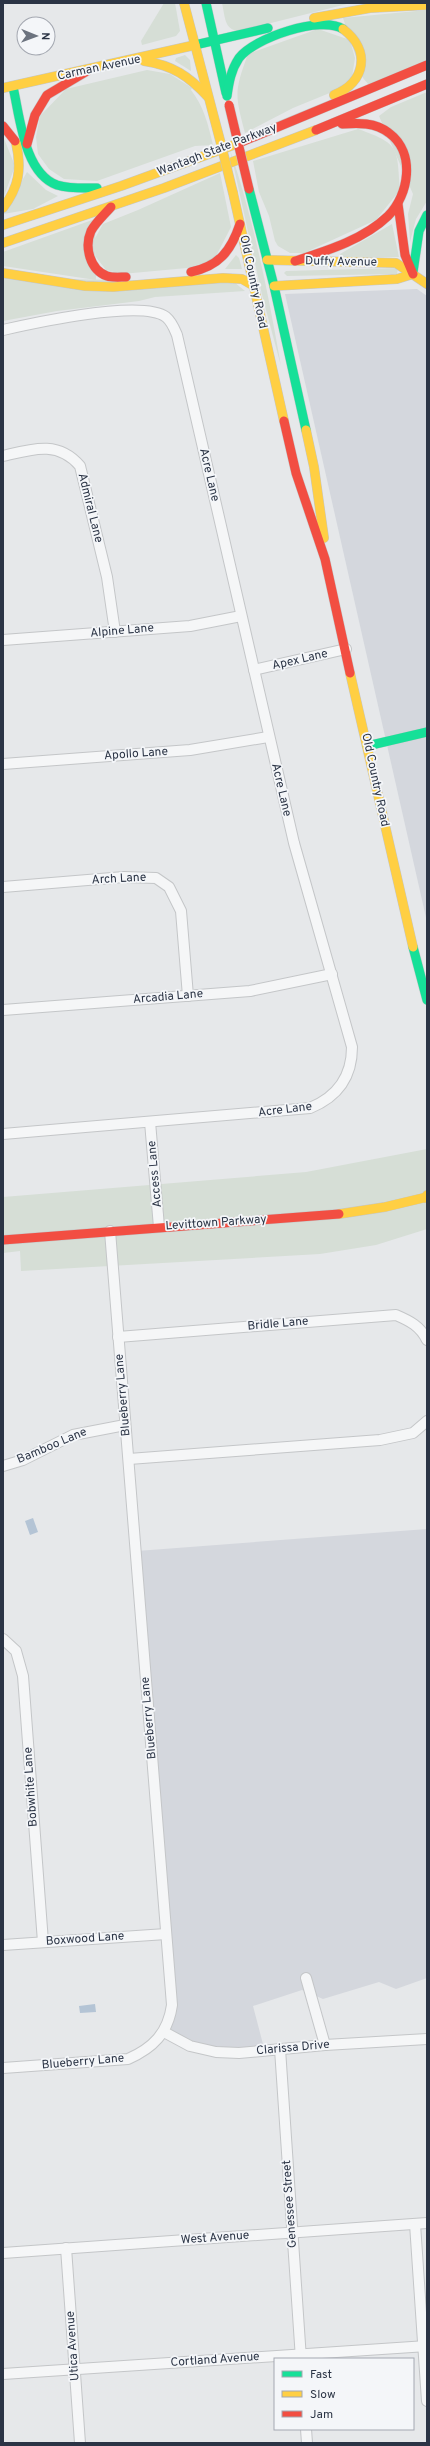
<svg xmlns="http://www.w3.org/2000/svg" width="430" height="2446" font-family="Overpass,sans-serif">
	<rect width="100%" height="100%" fill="#e6e8ea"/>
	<g fill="#d4d7dd">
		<path d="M417 289 427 296V922L285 294Z"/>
		<path d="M427 1529V1978L396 1989 379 1982 323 1999 302 1990 253 2006 264 2048 239 2051 204 2048 165 2031 171 2021 137 1551Z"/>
	</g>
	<g fill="#d6ded6">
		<path d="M164 3H175L180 31 176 36 142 45 141 41Z"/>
		<path d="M222 3H351L239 31C224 30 225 16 222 3Z"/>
		<path d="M427 10V60L369 85 363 78 343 18Z"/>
		<path d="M318 29 350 40 355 58 352 77 337 90 293 108 245 133C235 95 234 92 248 54Z"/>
		<path d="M185 55 190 60 191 71 175 61 176 58Z"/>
		<path d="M147 70 170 74 192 88 191 90C204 107 208 124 213 145L195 146 97 181 64 179 49 169 38 154 36 137 40 116 66 89Z"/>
		<path d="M427 92V201L416 219 410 242 408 214 413 194 379 116 391 107Z"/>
		<path d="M358 129C400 144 397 147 400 190L376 220 304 253H290L278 246 275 241 269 216 259 192 253 161Z"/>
		<path d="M3 136 15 166 3 199Z"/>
		<path d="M230 150C254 220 268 293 281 366L262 295Z"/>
		<path d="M27 172 46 190 58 196 33 209 3 214Z"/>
		<path d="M220 173 231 227 214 260 187 268 122 274 106 270 96 257 94 240 103 224 138 210Z"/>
		<path d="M95 219 96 280 3 266V252Z"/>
		<path d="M392 224 399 257 341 258 340 254Z"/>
		<path d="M236 255 239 258 242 269H225Z"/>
		<path d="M398 268 397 274 287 276 284 273 286 271Z"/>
		<path d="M3 278 234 282 245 291 155 297 139 301 57 311 3 321Z"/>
		<path d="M427 1149V1229L376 1245 320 1254 21 1271 20 1251 3 1253V1197L306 1172Z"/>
	</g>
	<g fill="#b4c4d5">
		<path d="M33 1518 38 1532 30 1535 25 1521Z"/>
		<path d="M95 2004 96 2012 80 2013 79 2006Z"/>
	</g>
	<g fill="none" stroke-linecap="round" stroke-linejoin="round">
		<defs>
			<g id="street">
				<path d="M3 330C34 323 142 299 166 317 172 322 174 328 177 335L294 843 352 1047C352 1077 337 1097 310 1108L3 1134"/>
				<path d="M3 456C32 449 58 440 80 466L107 577 115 632"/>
				<path d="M3 640 190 626 241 616"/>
				<path d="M254 670 346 649"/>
				<path d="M3 764 190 750 268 737"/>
				<path d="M3 887 124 877 156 878 169 887 181 911 188 996"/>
				<path d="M3 1010 250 991 332 974"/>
				<path d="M150 1122 159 1227"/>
				<path d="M118 1337 396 1315C410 1321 420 1326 427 1340"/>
				<path d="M129 1459 380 1440 413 1433 427 1421"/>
				<path d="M3 1466 23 1460 73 1435 125 1425"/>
				<path d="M3 1639 16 1651 23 1676 43 1942"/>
				<path d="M3 1945 166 1934"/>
				<path d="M306 1978 325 2045"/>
				<path d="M164 2032 190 2046 216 2052 239 2053 325 2045 427 2039"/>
				<path d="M280 2049 301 2359"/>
				<path d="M3 2068 128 2059C153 2048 168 2033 172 2005L110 1231"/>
				<path d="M415 2224 427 2401"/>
				<path d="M66 2248 80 2443"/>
				<path d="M3 2253 427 2223"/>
				<path d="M3 2374 427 2346"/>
				<path d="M306 2429 307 2443"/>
			</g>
			<g id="fast">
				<path d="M206 3 226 93"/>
				<path d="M195 45 268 28"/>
				<path d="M13 87C20 117 24 173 57 185 70 189 84 188 97 188"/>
				<path d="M227 96C229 82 231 70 239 58 254 38 321 15 343 29"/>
				<path d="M249 189 274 286 306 430"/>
				<path d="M413 272 419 231 427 215"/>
				<path d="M367 746 427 732"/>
				<path d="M413 947 427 1000"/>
			</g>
			<g id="slow">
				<path d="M184 3 221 144"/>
				<path d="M314 18 370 8 427 5"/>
				<path d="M144 61C172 65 189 76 208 97"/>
				<path d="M3 88 195 45"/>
				<path d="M334 95C366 82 371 50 343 29"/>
				<path d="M233 193 284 421"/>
				<path d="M3 208C19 187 22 169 16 143"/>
				<path d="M3 225 121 186 239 143"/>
				<path d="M3 243 164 188 316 130"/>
				<path d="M267 260 396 263 427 284"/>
				<path d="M3 273 85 286 113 287 223 278 242 279 254 286"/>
				<path d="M274 286 397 279 413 274"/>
				<path d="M306 430 314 467 324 538"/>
				<path d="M350 673 413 947"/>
				<path d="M425 1198 427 1195"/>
				<path d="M339 1214 385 1207 427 1197"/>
			</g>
			<g id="jam">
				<path d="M3 126 15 141"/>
				<path d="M316 130 427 84"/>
				<path d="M239 143 427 65"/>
				<path d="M27 144 35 115 47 95 89 70"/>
				<path d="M398 204 405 255 413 274"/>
				<path d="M111 207C104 215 96 222 91 231 84 247 90 270 107 276 113 278 120 277 126 277"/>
				<path d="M295 261C326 251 363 240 388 216 409 195 416 153 389 133 375 122 358 123 342 124"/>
				<path d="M191 272C219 266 231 251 240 224"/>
				<path d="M284 421 296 473 325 559 350 673"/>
				<path d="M3 1240 339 1214"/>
			</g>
		</defs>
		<use href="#street" stroke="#c4c6c8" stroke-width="12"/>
		<use href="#fast" stroke="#c4c6c8" stroke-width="10"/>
		<use href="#slow" stroke="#c4c6c8" stroke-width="10"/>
		<use href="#jam" stroke="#c4c6c8" stroke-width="10"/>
		<use href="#street" stroke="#f5f6f7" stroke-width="10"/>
		<use href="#fast" stroke="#16e098" stroke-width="9"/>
		<use href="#slow" stroke="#ffcf43" stroke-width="9"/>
		<use href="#jam" stroke="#f24e42" stroke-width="9"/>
		<defs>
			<path id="slow-bridge" d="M221 144 233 193"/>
			<path id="jam-bridge" d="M229 105 249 189"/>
		</defs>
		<use href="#slow-bridge" stroke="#c2c5c8" stroke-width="10" stroke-linecap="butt"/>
		<use href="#jam-bridge" stroke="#c2c5c8" stroke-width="10" stroke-linecap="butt"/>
		<use href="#slow-bridge" stroke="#ffcf43" stroke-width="9"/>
		<use href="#jam-bridge" stroke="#f24e42" stroke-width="9"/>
	</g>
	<g text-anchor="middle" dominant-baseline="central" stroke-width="3.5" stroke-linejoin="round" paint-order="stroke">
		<g font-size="12" fill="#2b3445" stroke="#f4f6f9">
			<text transform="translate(99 68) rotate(-12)">Carman Avenue</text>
			<text transform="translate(217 150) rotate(-21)">Wantagh State Parkway</text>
			<text transform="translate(341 262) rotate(1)">Duffy Avenue</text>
			<text transform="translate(253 282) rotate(78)">Old Country Road</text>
			<text transform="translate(209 475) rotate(77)">Acre Lane</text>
			<text transform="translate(90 508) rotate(76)">Admiral Lane</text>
			<text transform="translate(122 631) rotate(-5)">Alpine Lane</text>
			<text transform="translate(300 660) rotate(-13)">Apex Lane</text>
			<text transform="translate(136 754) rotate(-4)">Apollo Lane</text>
			<text transform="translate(375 780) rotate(78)">Old Country Road</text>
			<text transform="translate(281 790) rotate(77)">Acre Lane</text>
			<text transform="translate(119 879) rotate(-3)">Arch Lane</text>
			<text transform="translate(168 997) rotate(-5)">Arcadia Lane</text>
			<text transform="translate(285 1110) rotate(-7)">Acre Lane</text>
			<text transform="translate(155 1174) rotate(-95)">Access Lane</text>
			<text transform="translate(216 1223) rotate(-4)">Levittown Parkway</text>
			<text transform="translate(278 1324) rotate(-5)">Bridle Lane</text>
			<text transform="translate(123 1395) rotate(-95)">Blueberry Lane</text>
			<text transform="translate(52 1446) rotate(-23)">Bamboo Lane</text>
			<text transform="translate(149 1718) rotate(-95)">Blueberry Lane</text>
			<text transform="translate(31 1787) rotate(-94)">Bobwhite Lane</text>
			<text transform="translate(85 1939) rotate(-4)">Boxwood Lane</text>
			<text transform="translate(293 2048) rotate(-5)">Clarissa Drive</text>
			<text transform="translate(83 2062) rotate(-5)">Blueberry Lane</text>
			<text transform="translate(290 2204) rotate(-94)">Genessee Street</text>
			<text transform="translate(215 2238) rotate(-4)">West Avenue</text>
			<text transform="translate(73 2346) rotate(-94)">Utica Avenue</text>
			<text transform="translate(215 2360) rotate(-4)">Cortland Avenue</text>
		</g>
	</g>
	<rect width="430" height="2446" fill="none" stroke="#2b3445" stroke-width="8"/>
	<rect x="274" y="2358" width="140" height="72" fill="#f4f6f9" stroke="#a4a8b1"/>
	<rect x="282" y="2371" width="20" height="6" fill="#16e098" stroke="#a4a8b1"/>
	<text x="310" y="2378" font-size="12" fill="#2b3445">Fast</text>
	<rect x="282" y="2391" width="20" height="6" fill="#ffcf43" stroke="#a4a8b1"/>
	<text x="310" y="2398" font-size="12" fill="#2b3445">Slow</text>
	<rect x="282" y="2411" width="20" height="6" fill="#f24e42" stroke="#a4a8b1"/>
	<text x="310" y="2418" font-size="12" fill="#2b3445">Jam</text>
	<g transform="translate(36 36) rotate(91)"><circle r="19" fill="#f4f6f9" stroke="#a4a8b1"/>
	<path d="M0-3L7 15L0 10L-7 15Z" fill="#6c737f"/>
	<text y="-6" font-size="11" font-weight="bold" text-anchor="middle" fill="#2b3445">N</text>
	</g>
</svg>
